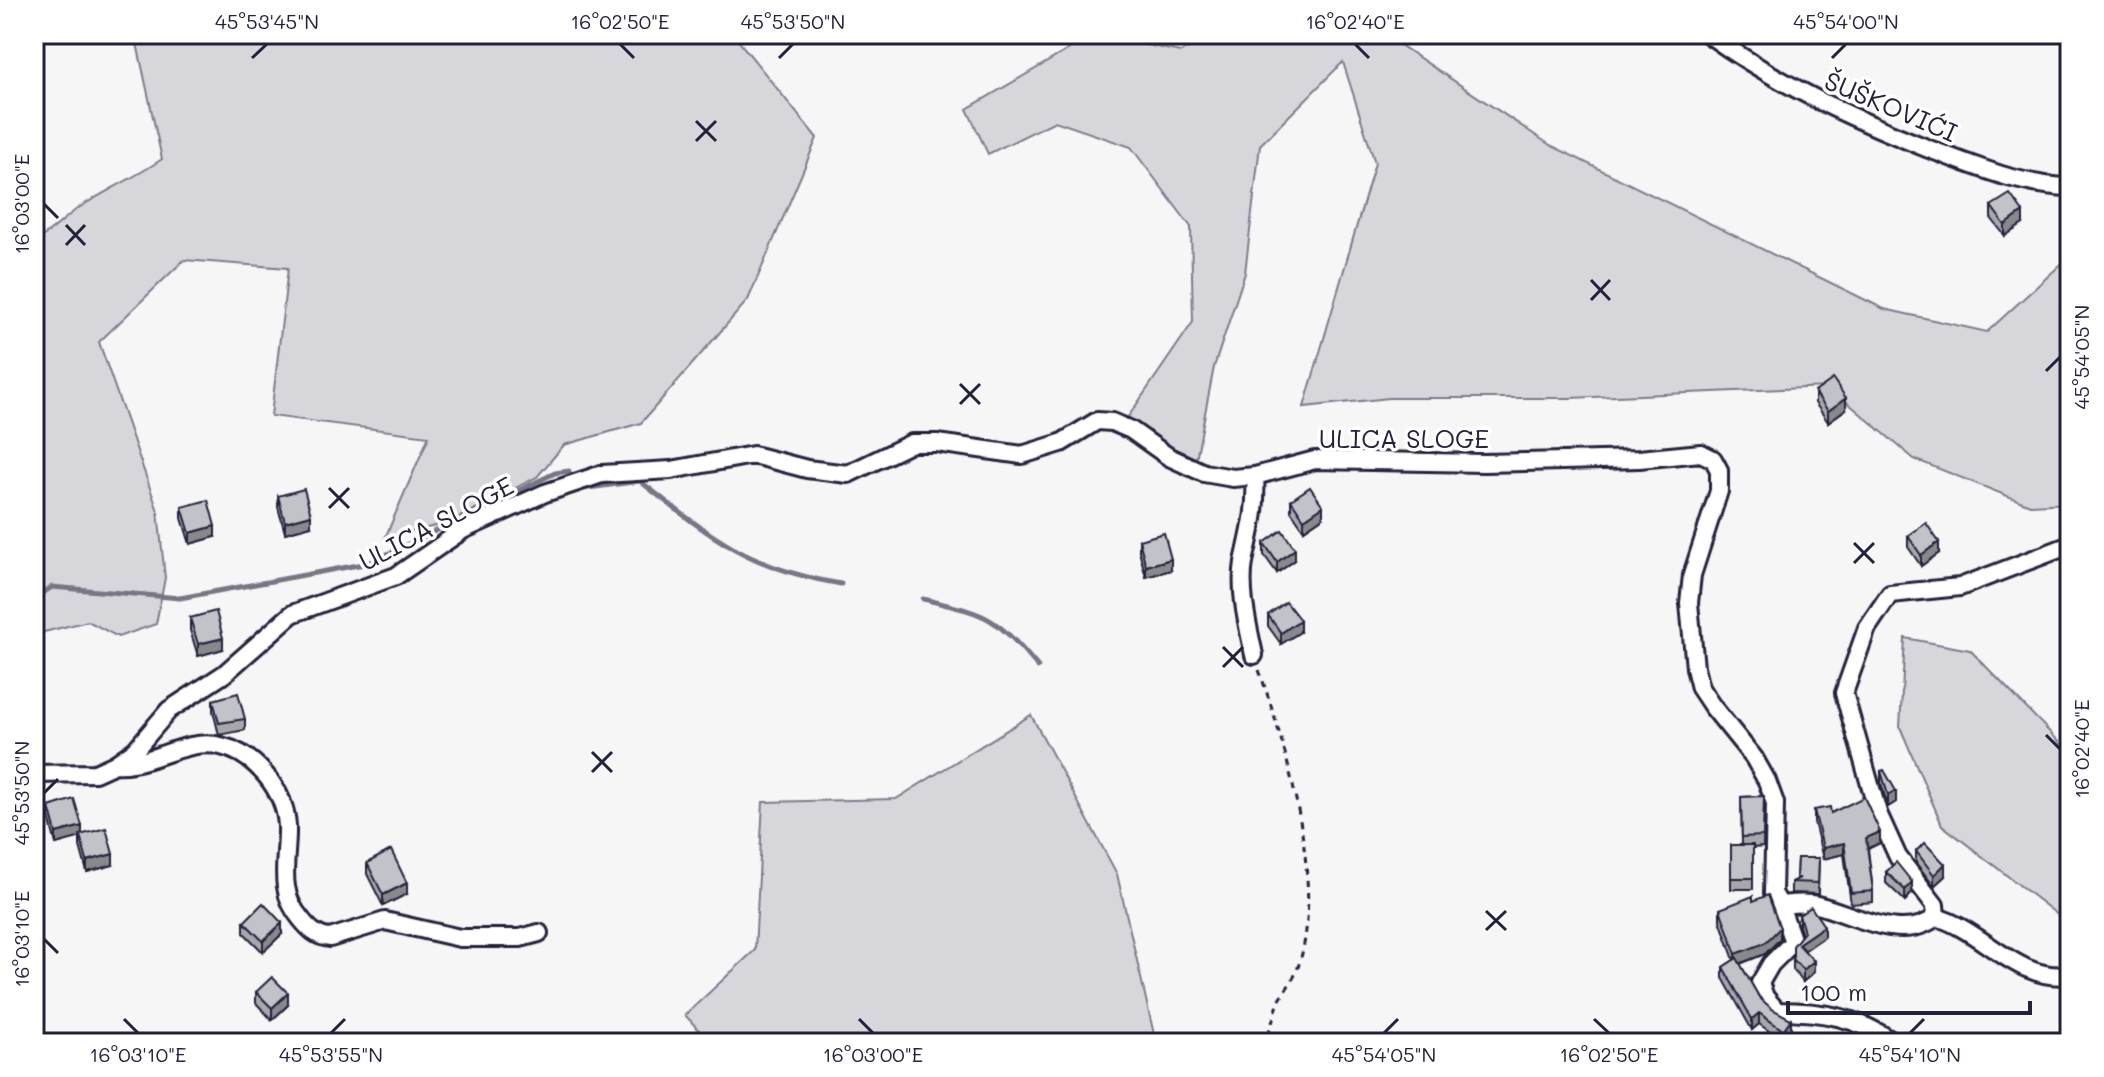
<svg xmlns="http://www.w3.org/2000/svg" width="2104" height="1077" font-family="Mali,sans-serif">
	<rect width="100%" height="100%" fill="#f6f6f7"/>
	<filter id="ink" filterUnits="userSpaceOnUse"><feTurbulence type="fractalNoise" baseFrequency=".0125" numOctaves="2"/><feDisplacementMap in="SourceGraphic" scale="16" xChannelSelector="R" yChannelSelector="G"/><feConvolveMatrix kernelMatrix="1 2 1 2 8 2 1 2 1" color-interpolation-filters="sRGB"/></filter>
	<g filter="url(#ink)">
		<g fill="#d7d7db" stroke="#7c7c8b" stroke-width="2">
			<path d="M135 34H733L817 138 748 300 641 423 564 445 537 477 448 523 385 538 429 436 271 416 288 268 184 260 99 342 158 511 165 578 156 624 118 637 88 621 44 632 34 642V241C52 233 63 218 80 207 107 190 136 177 162 159Z"/>
			<path d="M1095 34 1180 52 1220 34H1363L1400 45 1550 145 1884 309 1987 332 2070 256V503L2030 505 1914 459 1829 387 1569 398H1389L1304 407 1375 163 1343 62 1260 145 1245 273 1214 367 1193 475 1128 417 1193 322 1191 227 1131 147 1055 121 988 154 967 109Z"/>
			<path d="M1905 638 1970 650 2070 753V920L2063 919 1942 825 1900 727Z"/>
			<path d="M1031 715 1117 874 1156 1043H711L685 1015 755 950 763 802 896 799Z"/>
		</g>
		<g fill="none" stroke-linecap="round" stroke-linejoin="round">
			<g stroke="#767685" stroke-width="5">
				<path d="M581 489 640 481C712 538 748 568 841 584"/>
				<path d="M34 599 52 587 180 598 369 563 555 473 569 471"/>
				<path d="M923 599C989 615 993 614 1038 667"/>
			</g>
			<defs>
				<g id="minor">
					<path d="M1708 34C1779 85 1849 117 1929 149 1975 166 2021 186 2070 187"/>
					<path d="M1254 655C1248 626 1239 592 1244 562 1251 530 1257 510 1255 476"/>
					<path d="M115 764C151 767 184 737 221 746 255 754 285 790 287 826 288 860 276 890 301 919 309 929 317 937 330 938L385 921 460 938H520L539 933"/>
					<path d="M34 774 95 773 115 764 135 750 169 710 224 674 292 614 396 576 463 530 545 493 602 474 671 470 753 455 807 469 848 474 912 443H937L1022 455 1061 443 1097 421 1112 422 1131 430 1169 457 1204 473 1233 478 1255 476 1315 460 1484 463 1639 459 1701 453 1713 459 1719 470V491L1692 575 1689 603 1695 668 1700 688 1712 706 1754 758 1767 781 1775 803 1773 893 1780 905C1792 904 1805 902 1817 905 1854 914 1902 944 1936 917L1935 905 1898 857 1878 813 1844 693 1867 628 1890 594 1960 587 2070 545"/>
					<path d="M1780 905 1793 942 1771 964 1760 983 1765 997 1777 1011C1821 1011 1858 1017 1895 1043"/>
					<path d="M1936 917C1983 930 2016 982 2070 975"/>
				</g>
			</defs>
			<use href="#minor" stroke="#22223b" stroke-width="22"/>
			<path stroke="#22223b" stroke-width="3" stroke-dasharray="6 6" stroke-linecap="butt" d="M1259 670C1287 749 1327 889 1297 970 1293 981 1284 991 1279 1002 1274 1015 1270 1030 1266 1043"/>
			<use href="#minor" stroke="#fff" stroke-width="16"/>
		</g>
		<g fill="#a7a7ad" stroke="#22223b" stroke-width="2">
			<path d="M1991 206 2023 224 2005 236 1991 218Z"/>
			<path d="M1815 392 1846 409 1828 422 1815 403Z"/>
			<path d="M278 496 311 526 285 533 278 507Z"/>
			<path d="M1291 500 1323 517 1304 530 1291 511Z"/>
			<path d="M182 507 215 537 190 544 182 518Z"/>
			<path d="M1908 536 1939 553 1921 566 1908 547Z"/>
			<path d="M1139 540 1171 570 1146 577 1139 551Z"/>
			<path d="M1264 543 1295 560 1277 573 1264 555Z"/>
			<path d="M1268 615 1300 632 1281 644 1268 626Z"/>
			<path d="M190 618 223 649 198 656 190 630Z"/>
			<path d="M213 700 245 719V730L219 735 213 711Z"/>
			<path d="M1881 771 1896 802 1888 807 1881 783Z"/>
			<path d="M1764 796 1763 847 1753 848V889H1731V845H1742L1741 797Z"/>
			<path d="M49 807 82 834 113 865 87 872 80 846V837L56 844 49 818Z"/>
			<path d="M1814 810 1831 813 1880 843 1868 849 1873 891V902L1851 904 1844 854 1823 859 1814 822Z"/>
			<path d="M1916 851 1945 876 1934 886 1916 863Z"/>
			<path d="M1797 858H1819L1818 894 1791 893V882L1796 880Z"/>
			<path d="M367 863 407 894 383 906 367 874Z"/>
			<path d="M1886 872 1912 893 1905 901 1886 883Z"/>
			<path d="M1753 901 1780 939 1765 954 1740 964 1759 997 1791 1030 1783 1041 1759 1024 1752 1030 1723 978V967L1734 960 1720 920V909Z"/>
			<path d="M1799 915 1824 937 1804 950 1814 972 1803 982 1793 970V946L1802 935 1799 926Z"/>
			<path d="M244 922 282 934 263 952 244 933Z"/>
			<path d="M256 992 288 1005 272 1020 256 1003Z"/>
		</g>
		<g fill="#88888d" stroke="#22223b" stroke-width="2">
			<path d="M2023 212V224L2005 236V225Z"/>
			<path d="M1846 398V409L1828 422V411Z"/>
			<path d="M1323 506V517L1304 530V519Z"/>
			<path d="M311 515V526L285 533V522Z"/>
			<path d="M215 526V537L190 544V533Z"/>
			<path d="M1939 542V553L1921 566V555Z"/>
			<path d="M1295 549V560L1277 573V562Z"/>
			<path d="M1171 559V570L1146 577V566Z"/>
			<path d="M1300 620V632L1281 644V633Z"/>
			<path d="M223 638V649L198 656V644Z"/>
			<path d="M1896 791V802L1888 807V795Z"/>
			<path d="M82 826V837L56 844V833Z"/>
			<path d="M1880 832V843L1866 849V838Z"/>
			<path d="M1844 843V854L1823 859V848Z"/>
			<path d="M113 854V865L87 872V861Z"/>
			<path d="M1945 864V876L1934 886V875Z"/>
			<path d="M1912 882V893L1905 901V890Z"/>
			<path d="M407 883V894L383 906V895Z"/>
			<path d="M282 923V934L263 952V941Z"/>
			<path d="M1824 926V937L1798 955V944Z"/>
			<path d="M1780 928V939L1765 954 1736 965V954Z"/>
			<path d="M1814 961V972L1803 982V970Z"/>
			<path d="M288 993V1005L272 1020V1008Z"/>
			<path d="M1759 1013V1024L1752 1030V1019Z"/>
			<path d="M1791 1019V1030L1783 1041V1030Z"/>
		</g>
		<g fill="#c2c2c9" stroke="#22223b" stroke-width="2">
			<path d="M2010 194 2023 212 2005 225 1991 206Z"/>
			<path d="M1833 379 1846 398 1828 411 1815 392Z"/>
			<path d="M1310 487 1323 506 1304 519 1291 500Z"/>
			<path d="M304 489 311 515 285 522 278 496Z"/>
			<path d="M208 500 215 526 190 533 182 507Z"/>
			<path d="M1926 523 1939 542 1921 555 1908 536Z"/>
			<path d="M1282 530 1295 549 1277 562 1264 543Z"/>
			<path d="M1164 533 1171 559 1146 566 1139 540Z"/>
			<path d="M1286 602 1300 620 1281 633 1268 615Z"/>
			<path d="M216 611 223 638 198 644 190 618Z"/>
			<path d="M238 693 245 719 219 723 213 700Z"/>
			<path d="M1884 770 1896 791 1888 795 1881 771Z"/>
			<path d="M1764 796 1763 836 1742 837 1741 797Z"/>
			<path d="M1864 797 1880 832 1866 838 1873 891 1851 893 1844 843 1823 848 1814 810 1830 807 1831 813Z"/>
			<path d="M74 799 82 826 56 833 49 807Z"/>
			<path d="M106 828 113 854 87 861 80 835Z"/>
			<path d="M1925 843 1945 864 1934 875 1916 851Z"/>
			<rect x="1731" y="845" width="22" height="33"/>
			<path d="M391 850 407 883 383 895 367 863Z"/>
			<path d="M1797 858H1819L1818 883 1791 882 1800 878H1796Z"/>
			<path d="M1896 862 1912 882 1905 890 1886 872Z"/>
			<path d="M1768 895 1780 928 1765 943 1736 954 1720 909 1753 896V901Z"/>
			<path d="M263 903 282 923 263 941 244 922Z"/>
			<path d="M1811 907 1824 926 1798 944 1814 961 1803 970 1793 959V946L1804 932 1799 915Z"/>
			<path d="M1737 958 1759 997 1772 1009 1791 1019 1783 1030 1759 1013 1752 1019 1723 967Z"/>
			<path d="M272 977 288 993 272 1008 256 992Z"/>
		</g>
	</g>
	<path fill="none" stroke="#22223b" stroke-width="3" d="M620 44 634 58M1355 44 1369 58M252 58 267 44M779 58 793 44M1832 58 1846 44M696 121 716 141M696 141 716 121M44 204 58 218M66 225 85 245M66 245 85 225M1591 280 1610 300M1591 300 1610 280M2046 371 2060 357M960 384 980 404M960 404 980 384M329 488 349 508M329 508 349 488M1854 543 1874 563M1854 563 1874 543M1223 647 1243 667M1223 667 1243 647M2046 735 2060 749M592 752 612 772M592 772 612 752M44 793 58 779M1486 911 1506 930M1486 930 1506 911M44 939 58 953M124 1019 138 1033M859 1019 873 1033M1594 1019 1609 1033M331 1033 345 1019M1384 1033 1398 1019M1910 1033 1924 1019"/>
	<g text-anchor="middle" dominant-baseline="central" stroke-width="7" stroke-linejoin="round" paint-order="stroke">
		<g font-size="26" fill="#22223b" stroke="#fff">
			<text transform="translate(1891 106) rotate(23)">ŠUŠKOVIĆI</text>
			<text x="1404" y="438">ULICA SLOGE</text>
			<text transform="translate(436 523) rotate(-28)">ULICA SLOGE</text>
		</g>
	</g>
	<rect width="2104" height="1077" fill="none" stroke="#fff" stroke-width="88"/>
	<path d="M1788 1001v12h242v-12" fill="none" stroke="#22223b" stroke-width="4"/>
	<text x="1800" y="1001" font-size="24" fill="#22223b" stroke="#ffffff" stroke-width="6" paint-order="stroke">100 m</text>
	<rect x="44" y="44" width="2016" height="989" fill="none" stroke="#22223b" stroke-width="3"/>
	<g font-size="20" text-anchor="middle" fill="#22223b">
		<text x="267" y="29">45°53'45"N</text>
		<text x="620" y="29">16°02'50"E</text>
		<text x="793" y="29">45°53'50"N</text>
		<text x="1355" y="29">16°02'40"E</text>
		<text x="1846" y="29">45°54'00"N</text>
		<text transform="translate(22 204) rotate(-90)" y="7">16°03'00"E</text>
		<text transform="translate(2082 357) rotate(-90)" y="7">45°54'05"N</text>
		<text transform="translate(2082 749) rotate(-90)" y="7">16°02'40"E</text>
		<text transform="translate(22 793) rotate(-90)" y="7">45°53'50"N</text>
		<text transform="translate(22 939) rotate(-90)" y="7">16°03'10"E</text>
		<text x="138" y="1062">16°03'10"E</text>
		<text x="331" y="1062">45°53'55"N</text>
		<text x="873" y="1062">16°03'00"E</text>
		<text x="1384" y="1062">45°54'05"N</text>
		<text x="1609" y="1062">16°02'50"E</text>
		<text x="1910" y="1062">45°54'10"N</text>
	</g>
</svg>
